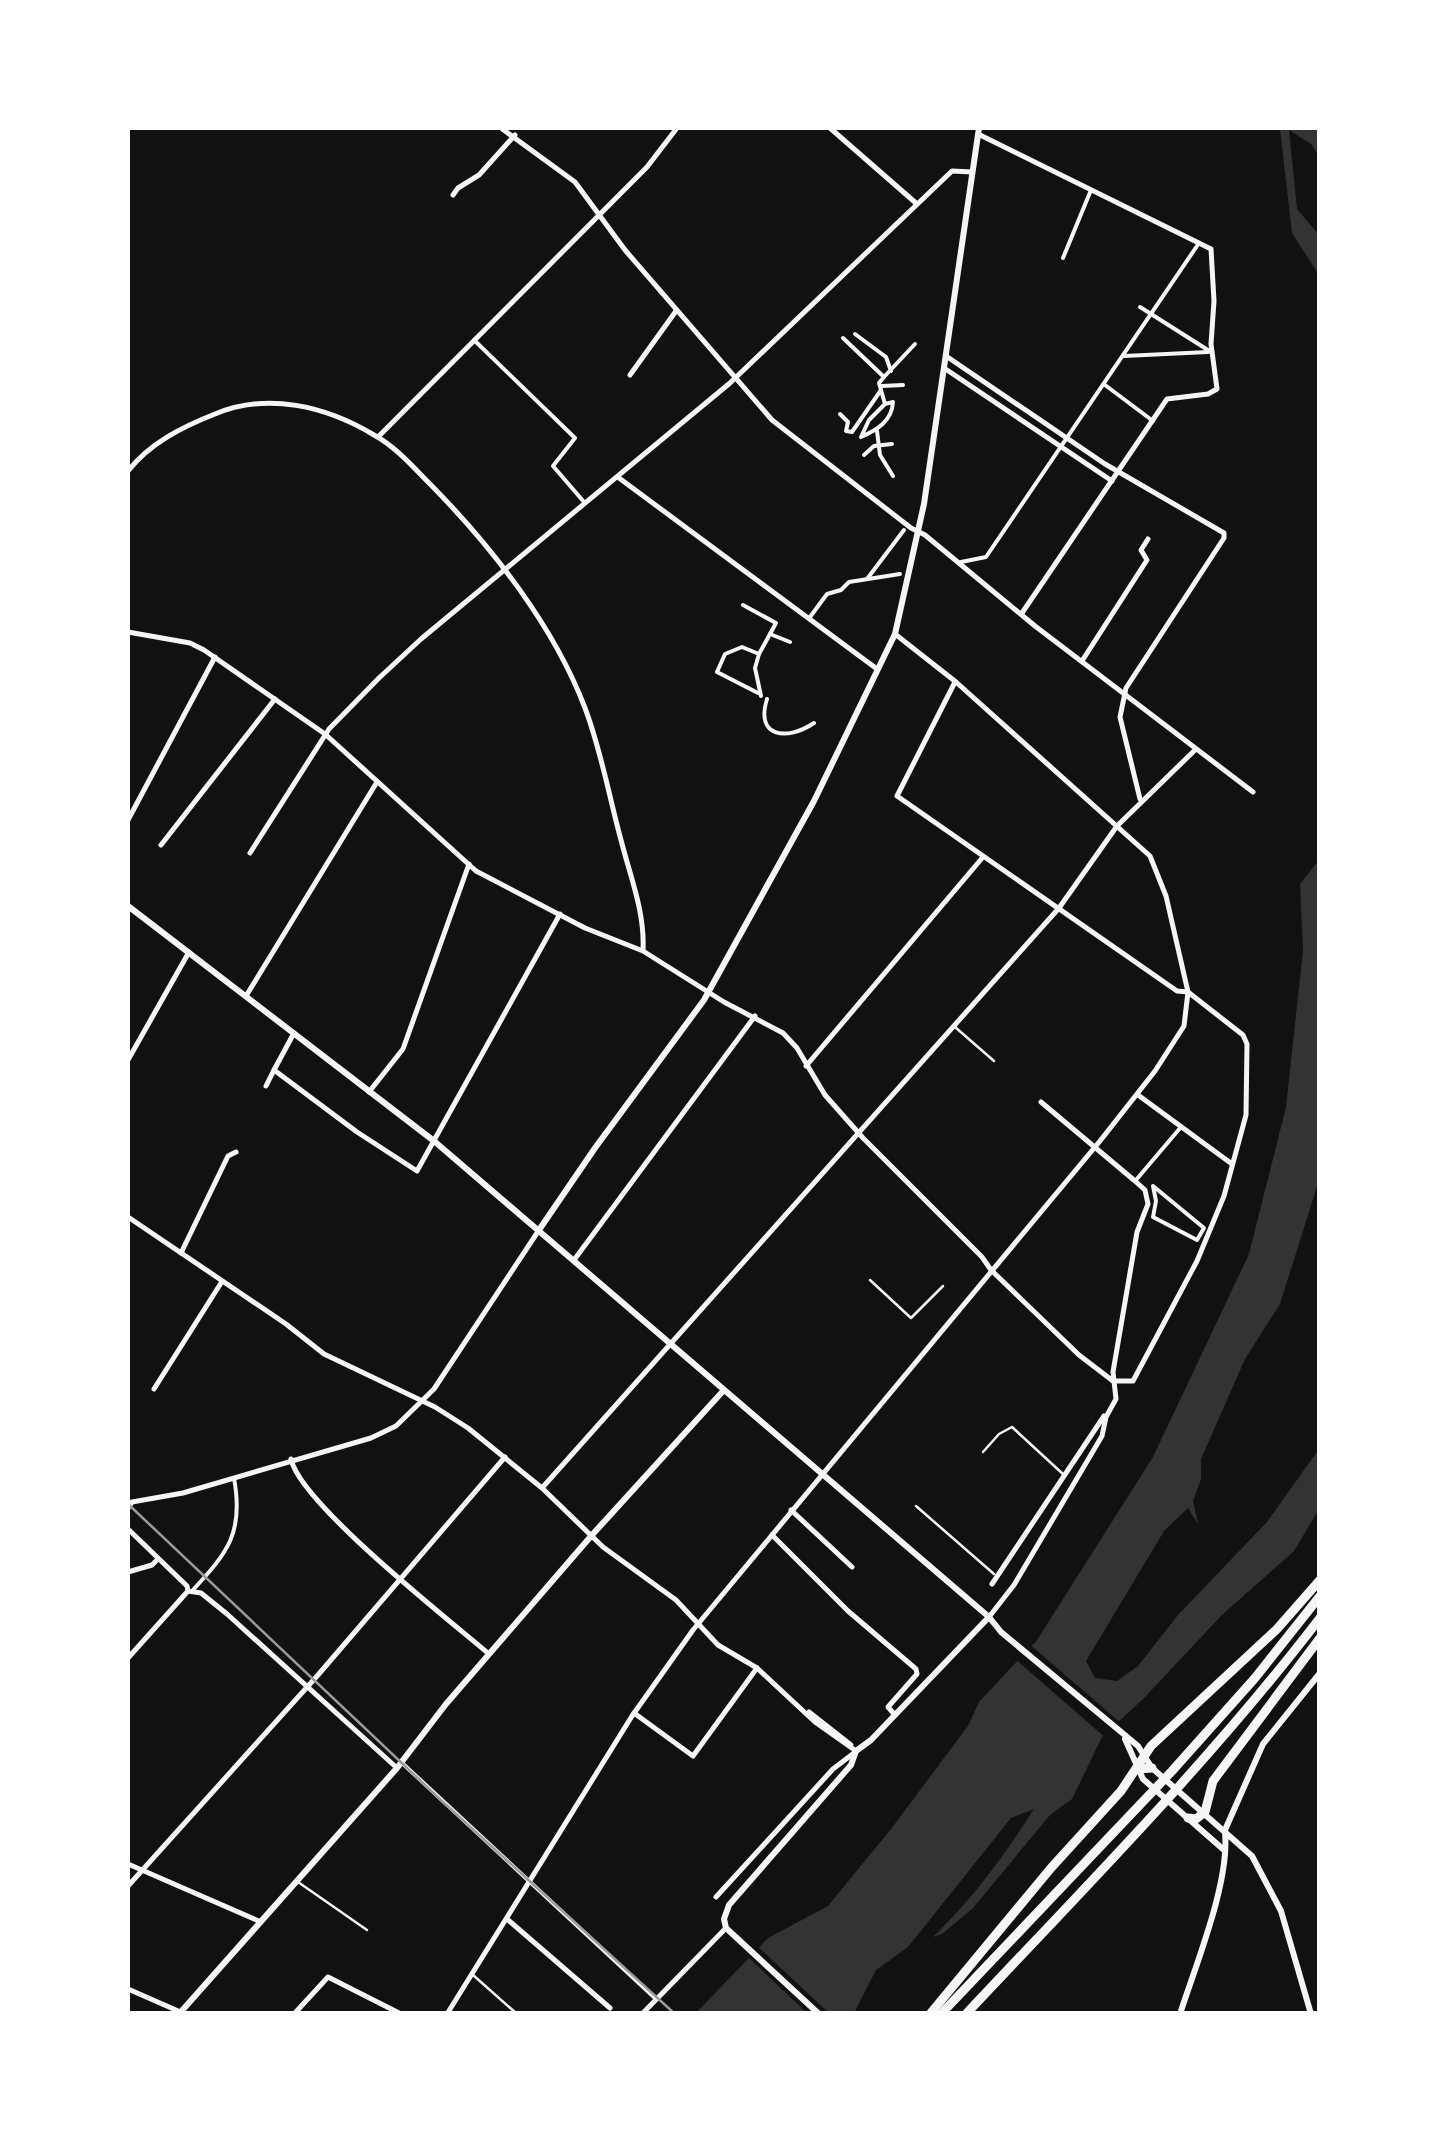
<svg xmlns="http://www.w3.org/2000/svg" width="1447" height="2141" font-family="Commissioner,sans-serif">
	<rect width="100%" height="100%" fill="#111"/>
	<g fill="#333">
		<path d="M1250 128H1319V156L1311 144 1289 130 1297 209 1319 235V275L1292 233 1280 129Z"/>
		<path d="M1319 860V1180L1280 1304 1245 1359 1201 1459V1479L1193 1501 1198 1524 1188 1508 1164 1531 1086 1661 1095 1678 1117 1681 1138 1666 1178 1615 1267 1522 1319 1449V1509L1294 1551 1222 1615 1143 1699 1102 1737 1072 1799 1050 1815 973 1908 942 1934 933 1937C973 1898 1004 1856 1034 1809L1011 1818 908 1947 876 1970 854 2013 695 2014 768 1938 828 1906 891 1829 968 1726 979 1702 1037 1640 1153 1457 1249 1254 1286 1107 1303 950 1300 884Z"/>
	</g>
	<g fill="#111">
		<path d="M1028 1643 1122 1724 1107 1739 1014 1658Z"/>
		<path d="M755 1944 829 2013H807L745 1954Z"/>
	</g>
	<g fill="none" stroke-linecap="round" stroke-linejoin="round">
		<g stroke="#f5f5f5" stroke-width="2.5">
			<path d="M955 1027 994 1061"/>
			<path d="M870 1280 911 1318 943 1286"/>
			<path d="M983 1452 999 1434 1012 1427 1064 1475"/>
			<path d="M916 1506 994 1574"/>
			<path d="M298 1882 367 1930"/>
			<path d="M473 1975 517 2014"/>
		</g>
		<g stroke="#f5f5f5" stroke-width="4">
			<path d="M1063 258 1091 190"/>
			<path d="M1140 307 1211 352"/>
			<path d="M855 334 886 357 891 371"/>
			<path d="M843 338 884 377 915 344"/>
			<path d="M474 340 575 438 553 466 584 502"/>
			<path d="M1124 356 1208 352"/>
			<path d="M884 377 879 383 885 404 893 402C892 421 877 430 861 437L869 420 885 404"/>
			<path d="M1105 385 1153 421"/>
			<path d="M882 386 903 385"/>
			<path d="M840 414 848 422 846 431 852 432 881 390"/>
			<path d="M877 431 880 455 893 476"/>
			<path d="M864 455 874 446 892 444"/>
			<path d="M961 562 986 557 1199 243"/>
			<path d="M867 579 904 530"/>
			<path d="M743 605 776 623 770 634"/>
			<path d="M810 617 827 594 841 590 849 582 900 574"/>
			<path d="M759 654 755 668 761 696"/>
			<path d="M758 693 717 672 725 654 742 647 759 654 770 634 790 642"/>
			<path d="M767 699C755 738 787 741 814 723"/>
			<path d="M1136 1180 1181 1127"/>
			<path d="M1153 1186 1204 1228 1197 1240 1153 1217 1156 1201Z"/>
			<path d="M192 1591C228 1552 244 1533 234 1478"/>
			<path d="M401 1762 656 1999"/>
		</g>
		<g stroke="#f5f5f5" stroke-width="5">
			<path d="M501 128 575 182 625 250 772 420 911 528 925 535 1035 626 1253 792"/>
			<path d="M830 128 917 204"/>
			<path d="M978 134 1211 249 1214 301 1211 344 1217 389 1208 394 1167 399 1022 613"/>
			<path d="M453 195 458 188 479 175 515 135"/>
			<path d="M946 356 1105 464 1224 533V538L1126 688 1120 717 1140 799"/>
			<path d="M944 368 1112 481"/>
			<path d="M630 375 676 311"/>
			<path d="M378 437 647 167 677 128"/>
			<path d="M128 471C150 443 182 427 215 414 267 392 326 406 374 435 396 447 413 467 431 485 491 546 554 626 585 708 601 750 609 796 621 840 630 876 645 912 643 950"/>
			<path d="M619 478 877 669"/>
			<path d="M128 632 190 643 204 650 325 734 476 871 585 928 643 951 724 1002 783 1033 797 1048 825 1095 863 1138 982 1257 991 1270 1079 1355 1113 1381"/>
			<path d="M1082 661 1147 560 1141 550 1148 539"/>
			<path d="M955 682 897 796 1177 991 1188 992 1243 1035 1247 1044 1246 1115 1224 1196 1197 1261 1133 1381H1113"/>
			<path d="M128 820 215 657"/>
			<path d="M161 845 275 699"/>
			<path d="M250 853 329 729 379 678 421 639 730 383 952 171 972 172"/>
			<path d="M246 996 377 782"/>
			<path d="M294 1033 274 1070 357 1132 417 1171 560 914"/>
			<path d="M128 1060 189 952"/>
			<path d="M806 1066 983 857"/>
			<path d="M266 1086 274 1070"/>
			<path d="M369 1092 403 1049 469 864"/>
			<path d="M1138 1095 1232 1164"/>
			<path d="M128 1217 286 1324 324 1354 435 1407 468 1428 542 1488 603 1547 676 1600 718 1645 757 1668 815 1722 856 1751"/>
			<path d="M181 1253 228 1156 236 1152"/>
			<path d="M574 1260 755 1016"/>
			<path d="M154 1389 221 1283"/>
			<path d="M291 1459C300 1503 448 1619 489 1654"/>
			<path d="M542 1488 1059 908 1117 826 1195 750"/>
			<path d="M128 1508 132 1502 183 1493 371 1438 396 1426 434 1389 539 1230"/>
			<path d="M791 1510 852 1567"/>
			<path d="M128 1529 187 1586 188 1591 201 1593 227 1614 397 1768"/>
			<path d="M772 1535 848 1611 916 1669 917 1674 888 1707 895 1715"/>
			<path d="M128 1572 152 1565 158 1559"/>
			<path d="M992 1584 1104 1416"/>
			<path d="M989 1617 1014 1585 1102 1436 1106 1417 1116 1399 1113 1372 1137 1232 1148 1204 1145 1190 1135 1181 1041 1102"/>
			<path d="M128 1658 188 1591"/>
			<path d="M809 1712 851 1745"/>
			<path d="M634 1713 693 1756 757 1668"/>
			<path d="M128 1864 261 1922"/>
			<path d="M128 1886 318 1675 505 1457"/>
			<path d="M716 1897 833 1769 854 1753"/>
			<path d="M507 1919 610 2008"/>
			<path d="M128 1989 185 2014"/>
			<path d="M294 2014 328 1977 401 2014"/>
			<path d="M447 2014 632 1716 693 1630 1100 1141 1155 1071 1184 1026 1188 992 1166 896 1150 856 956 682 895 634"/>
			<path d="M642 2014 726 1928"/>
		</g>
		<g stroke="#f5f5f5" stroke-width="6">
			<path d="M128 906 434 1141 989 1617 1001 1632 1138 1746 1152 1768 1252 1856 1281 1911 1311 2014"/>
			<path d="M539 1230 595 1148 704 1000 814 801 895 634 924 504 979 128"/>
			<path d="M1125 1739 1143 1779 1224 1850"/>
			<path d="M1225 1830 1263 1744 1320 1673"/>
			<path d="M179 2014 397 1768 446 1704 592 1535 724 1390"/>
			<path d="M819 2014 726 1928 724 1919 729 1905 851 1765 856 1751 871 1740 989 1617"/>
			<path d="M1180 2014C1196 1964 1230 1882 1225 1832"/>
		</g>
		<g stroke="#f5f5f5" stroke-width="9">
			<path d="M1137 1769 1152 1768"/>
			<path d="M1188 1818 1196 1819 1205 1812 1213 1781 1320 1638"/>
			<path d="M930 2014 1051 1868 1121 1791 1151 1746 1277 1629 1320 1580"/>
			<path d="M941 2014 1172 1771 1255 1678 1320 1596"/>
			<path d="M966 2014C1087 1885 1212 1759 1320 1618"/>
		</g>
		<path stroke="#9a9a9a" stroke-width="2.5" d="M128 1504 443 1802 675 2014"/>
	</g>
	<rect width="1447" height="2141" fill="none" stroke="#ffffff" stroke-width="260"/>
</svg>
